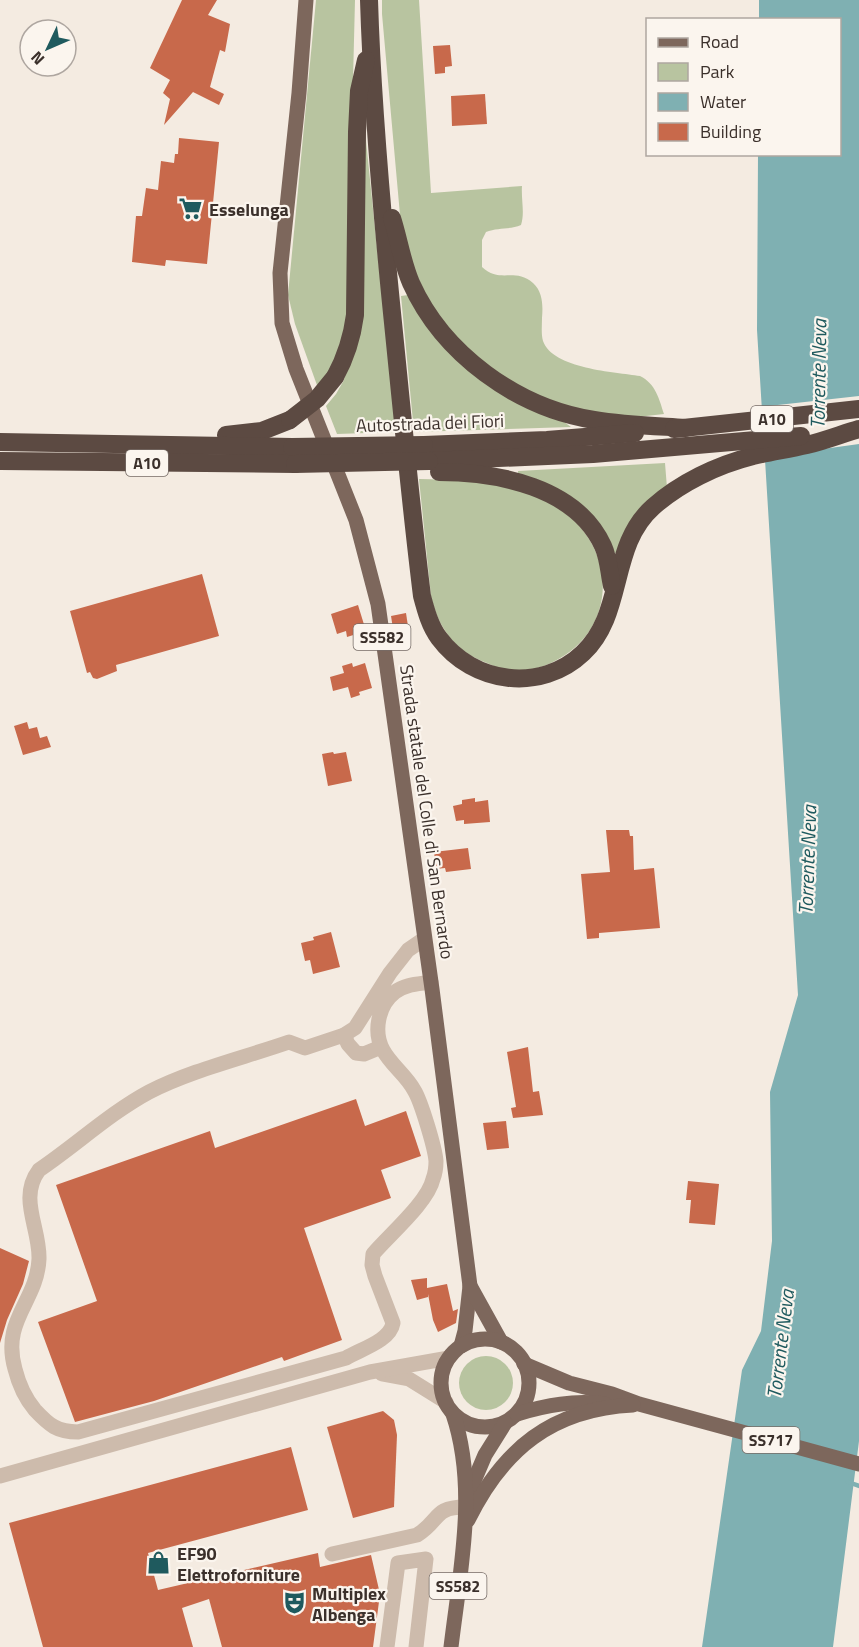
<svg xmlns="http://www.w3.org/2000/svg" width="859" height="1647" font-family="'Titillium Web',sans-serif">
	<rect width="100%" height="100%" fill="#f4ebe1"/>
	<g fill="#b8c4a0">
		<path d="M316 0H355L347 319C341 347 335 365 318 388L295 324 288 295Z"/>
		<path d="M382 0H419L431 193 522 186C521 199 525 213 521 225 510 230 498 227 486 232L482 240V267C500 284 514 267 533 283 543 292 543 306 542 318 542 325 541 334 543 341 553 369 615 372 640 376 656 384 659 399 664 414L628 418 554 405 513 385 471 353 442 323 426 296 409 257 400 215 382 14Z"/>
		<path d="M365 131 396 432 337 434 326 406 336 394 344 380Z"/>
		<path d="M408 295 424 321 571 427 414 432 401 296Z"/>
		<path d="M665 463 667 488 616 553 613 552 606 535 518 478V471Z"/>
		<path d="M419 479C467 480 520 482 561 510 618 549 618 631 553 662 538 669 520 674 504 670 498 668 492 665 487 663 456 652 438 628 431 596Z"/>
		<circle cx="486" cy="1383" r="27"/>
	</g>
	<path fill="#7fb0b2" d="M759 0H859V1441L833 1647H702L742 1370 761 1331 772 1241 770 1092 798 995 757 330 758 155 840 154V20L759 19Z"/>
	<path fill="#f4ebe1" d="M859 396V444L787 454H762L759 407Z"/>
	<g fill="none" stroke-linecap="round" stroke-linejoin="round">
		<path stroke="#7fb0b2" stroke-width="4.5" d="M848 1482 859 1486"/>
	</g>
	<g fill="#c8694b">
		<path d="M182 0H217L208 15 230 24 225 52 220 50 210 87 224 94 219 105 193 92 164 125 170 99 163 93 170 80 150 68Z"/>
		<path d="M450 45 452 66 445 67V73L435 74 433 46Z"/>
		<path d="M485 94 487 124 452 126 451 96Z"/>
		<path d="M179 138 219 142 207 264 166 260 165 266 132 262 136 216H142L146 188 158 190 161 161 174 163 175 154H178Z"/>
		<path d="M202 574 219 636 116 665 117 671 97 679 93 678 90 672 87 673 70 611Z"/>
		<path d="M358 605 366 631 347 637 346 631 337 634 331 614Z"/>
		<path d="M406 613 409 633 394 635 391 616Z"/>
		<path d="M352 663 353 667 365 663 372 688 359 692 360 695 351 698 348 687 333 691 330 677 344 673 342 666Z"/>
		<path d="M27 722 29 729 37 727 40 738 47 736 51 747 23 755 14 726Z"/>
		<path d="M333 752 334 754 346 752 352 781 328 786 322 754Z"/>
		<path d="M475 798V802L488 800 490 822 464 824V820L456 821 453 806 462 804V800Z"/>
		<path d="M606 830H629L630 836H633L634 870 654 868 660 928 599 933V938L587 939 581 874 610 872Z"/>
		<path d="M468 848 471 869 446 872 445 868 436 869 434 852Z"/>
		<path d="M331 932 340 967 313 974 310 960 305 961 301 943 314 940 313 937Z"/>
		<path d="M528 1047 533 1092 539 1091 543 1115 513 1118 511 1108 516 1107 507 1052Z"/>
		<path d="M356 1099 365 1126 406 1111 421 1156 381 1170 391 1198 304 1228 342 1340 284 1361 282 1357 154 1401 75 1422 38 1322 97 1301 56 1185 210 1131 215 1148Z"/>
		<path d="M506 1121 509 1148 487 1150 483 1123Z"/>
		<path d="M688 1181 719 1184 715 1225 689 1223 691 1200H686Z"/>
		<path d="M0 1248 29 1261 23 1284 7 1320 0 1343Z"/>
		<path d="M427 1278V1288L447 1284 453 1311 458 1309 456 1323 438 1332 433 1320 428 1294V1297L417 1300 411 1280Z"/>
		<path d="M383 1411 394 1420 397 1435 394 1507 353 1518 327 1427Z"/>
		<path d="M291 1447 308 1510 148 1553 158 1590 318 1553 320 1567 371 1555 380 1594 373 1647H222L209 1599 182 1608 193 1647H43L9 1523Z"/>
	</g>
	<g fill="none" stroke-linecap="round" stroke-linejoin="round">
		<g stroke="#cdbbac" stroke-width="15">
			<path d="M424 939 408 950 390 973 355 1028 344 1035 305 1048 289 1042C243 1058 192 1070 149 1092 110 1113 76 1145 39 1170 18 1198 40 1228 39 1259 37 1302 1 1320 15 1369 19 1385 24 1397 35 1410 49 1425 57 1432 78 1432L346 1358C361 1349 390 1341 393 1323L375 1276 372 1265 373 1254C389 1235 428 1202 433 1179 435 1174 436 1166 436 1161 435 1148 421 1101 414 1090 406 1075 391 1065 383 1050 373 1032 378 1005 395 992 405 984 419 984 431 982"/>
			<path d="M344 1035 348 1044 356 1053 364 1054 381 1047"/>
			<path d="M382 1374 409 1379 446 1402"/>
			<path d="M0 1476 370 1372 449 1358"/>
			<path d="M332 1554 417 1535C440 1521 433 1507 465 1507"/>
			<path d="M387 1647 398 1563 426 1559 416 1647"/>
		</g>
		<g stroke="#7d675c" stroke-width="15">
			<path d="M306 0 299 93 280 273 282 323 296 369 356 520 378 604 432 989 470 1286 465 1331 461 1346"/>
			<path d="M470 1286 501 1342"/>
			<circle cx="485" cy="1383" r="44"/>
			<path d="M524 1364 569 1383 612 1394 639 1404 859 1464"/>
			<path d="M517 1414C547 1405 574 1400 605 1404"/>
			<path d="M468 1495 485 1455 505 1423"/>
			<path d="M468 1520C503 1449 552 1409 633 1405"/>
			<path d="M451 1647C460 1571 478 1488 453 1414"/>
		</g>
		<g stroke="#5c4a42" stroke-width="18">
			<path d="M369 0C372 101 381 202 391 303 401 401 410 499 422 596 426 611 430 626 439 638 473 684 541 693 583 653 625 614 609 546 653 507 680 483 717 465 753 456 771 452 789 449 807 445 824 441 842 434 859 429"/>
			<path d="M392 218C399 240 402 262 411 283 443 354 517 408 594 420 624 425 655 426 685 428"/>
			<path d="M335 377C346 357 352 338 355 315L357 132 359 91 366 60"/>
			<path d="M674 429 859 409"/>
			<path d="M226 435 262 431 290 420"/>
			<path d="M0 442 292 447"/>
			<path d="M424 445 547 440 635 433"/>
			<path d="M0 461 295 464"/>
			<path d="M429 461 593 454 801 436"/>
			<path d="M439 472C498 472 576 487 603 546 609 559 609 573 612 586"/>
		</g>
		<g stroke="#5c4a42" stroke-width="18">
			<path d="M290 420 317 399 335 377"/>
			<path d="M292 447 424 445"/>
			<path d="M295 464 429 461"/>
		</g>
	</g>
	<defs>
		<symbol id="supermarket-bare" viewBox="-9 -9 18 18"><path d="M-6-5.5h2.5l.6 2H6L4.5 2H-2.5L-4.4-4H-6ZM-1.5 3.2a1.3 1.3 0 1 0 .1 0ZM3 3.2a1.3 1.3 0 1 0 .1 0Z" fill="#1f5a5e" stroke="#fbf5ee" stroke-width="2.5" paint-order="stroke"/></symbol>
		<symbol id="shop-bare" viewBox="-9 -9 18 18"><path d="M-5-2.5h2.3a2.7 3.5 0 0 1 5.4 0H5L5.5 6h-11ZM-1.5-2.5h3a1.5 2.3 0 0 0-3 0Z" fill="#1f5a5e" stroke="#fbf5ee" stroke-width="2.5" paint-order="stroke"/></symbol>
		<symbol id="theatre-bare" viewBox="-9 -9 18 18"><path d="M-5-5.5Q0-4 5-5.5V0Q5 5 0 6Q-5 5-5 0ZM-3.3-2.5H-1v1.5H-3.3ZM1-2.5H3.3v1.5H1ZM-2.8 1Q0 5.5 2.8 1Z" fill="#1f5a5e" stroke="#fbf5ee" stroke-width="2.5" paint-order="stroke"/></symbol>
	</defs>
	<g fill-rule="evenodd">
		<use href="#supermarket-bare" x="174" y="192" width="33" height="33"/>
		<use href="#shop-bare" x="142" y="1546" width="33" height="33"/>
		<use href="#theatre-bare" x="278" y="1586" width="33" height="33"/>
	</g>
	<g text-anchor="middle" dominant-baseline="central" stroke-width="4.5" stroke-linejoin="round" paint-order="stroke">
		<g fill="#fbf5ee" stroke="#756b66" stroke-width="1.5">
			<rect x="751" y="406" width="42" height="26" rx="4.5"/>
			<rect x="126" y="450" width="42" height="26" rx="4.5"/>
			<rect x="353.5" y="624" width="57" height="26" rx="4.5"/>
			<rect x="742.5" y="1427" width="57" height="26" rx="4.5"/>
			<rect x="429.5" y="1573" width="57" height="26" rx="4.5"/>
		</g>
		<g font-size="16" font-weight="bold" fill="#3b302b">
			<text x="772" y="419">A10</text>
			<text x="147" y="463">A10</text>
			<text x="382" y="637">SS582</text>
			<text x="771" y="1440">SS717</text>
			<text x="458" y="1586">SS582</text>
		</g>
		<g font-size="18" font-weight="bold" fill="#3b302b" stroke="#fbf5ee" text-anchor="start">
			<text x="209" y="209">Esselunga</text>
			<text x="177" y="1553">EF90<tspan x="177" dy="21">Elettroforniture</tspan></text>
			<text x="312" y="1593">Multiplex<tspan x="312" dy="21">Albenga</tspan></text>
		</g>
		<g font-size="18" fill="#3b302b" stroke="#fbf5ee">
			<text transform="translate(430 423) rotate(-2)">Autostrada dei Fiori</text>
			<text transform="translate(427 812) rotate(82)">Strada statale del Colle di San Bernardo</text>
		</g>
		<g font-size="20" font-style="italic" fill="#1f5a5e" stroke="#fbf5ee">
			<text transform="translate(818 374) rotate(-89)">Torrente Neva</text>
			<text transform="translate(807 860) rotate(-88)">Torrente Neva</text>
			<text transform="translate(780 1344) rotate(-83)">Torrente Neva</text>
		</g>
	</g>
	<rect x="646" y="18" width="195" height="138" fill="#fbf5ee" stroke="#aea6a0" stroke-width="1.5"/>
	<rect x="658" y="38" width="30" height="9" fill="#7d675c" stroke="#aea6a0" stroke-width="1.5"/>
	<text x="700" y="48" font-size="18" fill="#3b302b">Road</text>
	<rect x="658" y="63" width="30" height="18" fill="#b8c4a0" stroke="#aea6a0" stroke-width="1.5"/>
	<text x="700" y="78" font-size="18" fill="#3b302b">Park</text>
	<rect x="658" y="93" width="30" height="18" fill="#7fb0b2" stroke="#aea6a0" stroke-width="1.5"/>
	<text x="700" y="108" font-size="18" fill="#3b302b">Water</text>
	<rect x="658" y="123" width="30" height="18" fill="#c8694b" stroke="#aea6a0" stroke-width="1.5"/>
	<text x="700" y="138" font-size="18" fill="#3b302b">Building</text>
	<g transform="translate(48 48) rotate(226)"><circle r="28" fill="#fbf5ee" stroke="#aea6a0" stroke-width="1.5"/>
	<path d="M0-4.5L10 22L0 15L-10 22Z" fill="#1f5a5e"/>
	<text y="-9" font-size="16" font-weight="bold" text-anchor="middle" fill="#3b302b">N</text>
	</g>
</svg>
